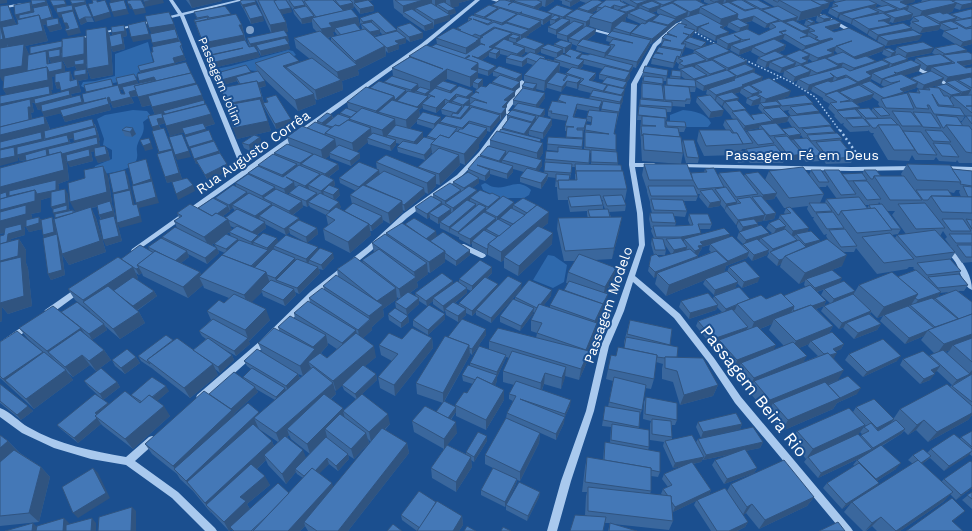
<svg xmlns="http://www.w3.org/2000/svg" width="972" height="531" font-family="'Work Sans',sans-serif">
	<rect width="100%" height="100%" fill="#1b4f8f"/>
	<g fill="#2e69ad">
		<path d="M148 42 154 66 138 72 136 78 87 89 81 86 83 82 95 81 115 76V54Z"/>
		<path d="M288 50 293 51 296 55C281 62 263 76 247 69L217 77 216 69 231 66Z"/>
		<path d="M133 110 147 111 151 116 143 122C146 133 140 136 137 146 136 150 138 154 137 158 135 171 108 173 98 175L94 171 95 166 112 159V150L103 145 104 139 97 119 105 115Z"/>
		<path d="M683 110C694 111 706 113 711 123L708 127H685L670 121V115Z"/>
		<path d="M485 183C488 184 491 187 494 187 508 190 517 177 531 190L529 195 524 198H499L483 190 481 185Z"/>
		<path d="M548 255 554 256 567 265 564 282 553 288 533 280Z"/>
	</g>
	<g fill="none" stroke-linecap="round" stroke-linejoin="round">
		<g stroke="#a9c9ee" stroke-width="1.5" stroke-dasharray="1.5 2" stroke-linecap="butt">
			<path d="M695 32 717 45"/>
			<path d="M739 57 791 82 815 97 840 131"/>
			<path d="M770 81 781 77"/>
		</g>
		<path stroke="#a9c9ee" stroke-width="2.5" stroke-dasharray="2 3" stroke-linecap="butt" d="M840 130 857 154"/>
		<g fill="#a9c9ee" fill-rule="evenodd">
			<path d="M169 0H173L182 13 237 0H244L184 15 247 167 421 44 475 0H480L425 46 248 173 134 253 131 251 132 249 242 171 180 16 75 40 73 39 178 14Z"/>
			<path d="M491 0H498L509 4 507 5Z"/>
			<path d="M22 3 24 4V5L0 9V7Z"/>
			<path d="M820 14H824L857 33 853 34 820 16Z"/>
			<path d="M690 17 692 18V19L679 26 657 46 637 84 635 163H654L657 165 654 167H635L643 213 645 245 635 276 680 314 714 358 741 397 851 528 853 531H842L735 403 708 362 674 318 633 282 624 311 609 346 594 411 571 481 557 531H547L561 481 586 411 601 346 616 311 639 245 637 213 629 165 631 84 653 44 675 24Z"/>
			<path d="M558 20H562L620 36 616 37 558 22Z"/>
			<path d="M909 64H913L950 84 945 85 909 66Z"/>
			<path d="M522 80 525 82 521 93 508 111 514 113 483 154 461 177 407 218 371 251 316 296 266 345 203 401 200 402 197 401 196 398 197 395 260 341 310 292 367 247 403 214 457 175 479 152 507 114 502 112 515 93 519 82Z"/>
			<path d="M680 164 851 167 914 166 917 168 914 170 851 171 678 167 677 166Z"/>
			<path d="M942 166 972 167V171L940 169 939 168Z"/>
			<path d="M460 244H464L485 254 486 256 483 258H481L460 248 459 246Z"/>
			<path d="M946 246H950C960 259 972 273 972 290 963 286 961 274 957 265 955 260 949 255 946 250L945 248Z"/>
			<path d="M78 287 81 288 82 290 81 292 51 314H45L44 312 45 310Z"/>
			<path d="M29 322 32 323 33 325 32 327 0 349V342Z"/>
			<path d="M0 408C11 412 19 422 28 427 59 445 92 451 126 457L149 437 152 436 155 437 156 440 155 443 135 461 178 492 215 528 217 531H205L172 498 126 465 91 459 54 448 22 433 0 417Z"/>
		</g>
	</g>
	<circle fill="#7ea0ca" cx="250" cy="30" r="4"/>
	<g fill="#3a679d" fill-rule="evenodd">
		<path d="M31 0H46L48 5 51 10 53 19 60 23 62 29 50 32 47 24 43 25 48 41 25 46 29 55 30 54 62 41 84 36 86 40 106 27 110 35H112V33L124 25 126 30 127 36 123 37 125 49 113 52 111 47 113 75 91 79 87 69 86 64V69L77 71 75 66 67 68 62 59 63 61 57 62 65 66V72L70 71 72 76 73 80 76 79 74 76 86 69 88 74V79L78 81 79 84 81 92 71 94 72 97 83 101 84 104 114 86 122 94H125L123 89 120 90 118 85 134 74 138 83H140V73L138 66 154 62 153 52 154 46 151 34 174 24 177 33 183 50 182 51 186 60 175 63 176 65 191 73 215 124 205 127 206 131 214 141 229 170 208 181 198 164H196L184 132 170 136 165 123 159 125 161 129 174 154 182 179 167 183 165 177 153 131 155 115 151 105 142 107 138 96 131 97 134 103 113 108 111 103H109L111 110 65 122 61 113 45 117 49 126 50 129 95 124 98 133 100 141H99L100 147 105 146 108 151 110 160 98 163 95 151 91 152 93 161 70 167 67 159H65L67 163 69 180 58 184 59 186V190L68 194 69 209 70 210H73L75 212 108 176 112 203H111L113 207 115 216 114 217 117 222 122 241 106 246 101 220 99 215 97 207 91 208 96 218 106 252 69 265 62 254 65 275 51 280 48 274 44 238 42 229 29 232 26 227H24L25 229V235L11 239V241L19 239 26 250V263L28 268 32 306 8 314 2 307V321L0 322V168L26 161V160L20 161 18 156V161L7 95 3 89 4 80 2 81 0 6 10 10 16 24 2 27 3 29 18 24 17 19 15 15 30 2 32 6 33 12H34V8L32 5ZM48 56H49V58L51 63H49ZM55 76V83L57 89 60 88 62 92 52 94 51 90H53L52 77ZM32 103H35L38 110 41 109 44 116 32 119 31 113 34 112ZM74 138 75 142 71 144 69 139ZM51 197V207L53 209 55 217 58 236 57 234 55 223 52 217 41 220 39 217 32 219V216L31 214 41 212V200ZM4 233V235L0 236V234Z"/>
		<path d="M70 0H85L87 6 94 22H87L81 25 75 9H74L72 4Z"/>
		<path d="M186 0H222V1L192 8Z"/>
		<path d="M256 0H274L292 12 282 14 286 22 288 32H285L289 41 288 42 290 49 261 56 257 48H256L258 52 260 57 217 67 213 59 212 60 208 52 206 53 194 20 197 19 194 12 231 15 242 25 246 41 249 47H250L248 43 247 38 271 33 258 4Z"/>
		<path d="M286 0H373L369 1 374 6V11L360 14 354 6V8L343 11 358 17 360 26H358L361 30 362 29 361 24 360 23V18L378 12 397 30V27L423 38 410 42 406 39V43L399 45V49L388 53 386 51V56L358 70 359 75 342 81 343 90 317 100 315 99 316 104 298 111 262 77 266 86 260 88 264 103 267 102 266 98 291 119 293 125 276 129 264 107H263L271 131 254 135 262 143 250 151 244 148 242 143 254 135 237 139 230 114H229L239 84 237 81 223 85 218 78 217 73 251 72V73L257 72 255 63 299 62 310 59 296 48 294 38 317 32 313 28 312 22 302 24 294 14 293 10ZM333 32H335L338 36 331 37V41L328 38 334 36ZM380 32 383 35 374 37V36L380 34Z"/>
		<path d="M393 0H470L459 3V6L453 7 456 13 450 15V20L434 24V28L425 31 403 16V15L394 8Z"/>
		<path d="M500 0H515L512 2V3H514V1L515 0H554V1L545 7 542 6 537 10 547 13V12L573 11 578 9V8L586 3 580 1 570 7 562 4V1L559 0H598L603 2V3L606 0H703H701L700 2 706 5 709 4 704 2V0H758L771 8 775 7 763 0H915L914 2 905 4 909 6 910 5 921 2 922 0H972L960 10 954 8 952 12 947 13 950 15 951 14 972 10V9V44L961 47 967 50 966 52 972 54V64L963 66 966 68 972 67V163H959L957 160 956 162 939 161 936 157 934 160H915L912 155 909 161 888 160 873 135 874 133H871L868 130V131L850 132 843 125 844 123 841 124 834 116 835 115 828 108 830 104 823 100V98L811 91 812 89 807 91 796 84 798 80 793 82 783 76 784 72 780 73 769 68V66L765 68 756 63 758 58 760 57 751 52 752 50 739 55 730 50 731 48 727 49 717 44V40L715 41 697 32 698 31 696 32 694 31 693 35 691 37 706 42 705 46 729 53 755 69 754 72 762 81 789 96 778 100 813 103 812 105 819 111 818 114 831 125 830 127 835 132V133L842 138 841 141 854 157 851 163 826 164 822 158 820 161 806 162 802 157 801 159 787 161 785 158 783 163H750L747 159 746 162 738 163 734 156 735 155 704 156 697 141 699 130H726L723 125 725 120 733 119 731 117V116L723 107V106H722L716 101V100H715L713 99 722 116 709 118 696 102 697 97 708 95 706 94 707 90 703 91 696 87 695 92H690L691 99 690 104H685V107L672 106 671 112H666L667 118 665 123V126L666 121 686 127 684 132H679L682 143 683 140 699 158 698 163H686L683 151V153L681 164 642 161 641 144V141L640 131 641 120H637L638 111 640 99H641V88L643 78 642 77 643 72 668 70 666 81H663L662 85 663 89 664 85 666 86 667 78H670L672 70 680 71V69L678 68 679 64 677 63V62H676L673 68 651 64 652 58 656 52 661 47 662 44 661 43 662 38 667 34V33L681 23 682 19 676 22 675 24 667 31 651 44H650V45L636 68 633 67 632 70 630 72V78L627 82 626 87 624 89V95L623 96V101L621 105 614 134 618 165 622 171 627 189 625 200H624L626 205 625 211 609 212 611 217 620 228 612 259 595 260 614 278 606 294 607 300 603 308 601 315 597 323 595 334 588 351 587 362 579 380 565 376 561 389 544 384 542 390 570 406 564 419V423L556 440 514 421 540 433 539 443 520 481 517 480 516 484 505 507 481 495V490L493 468 485 464V455L506 418 507 413 513 401 509 399V394L514 385 503 382V371L509 358 506 357 505 360 497 377V381L495 385 504 400 486 430 456 416V412L451 420 457 433 447 445 466 454V452L487 436V441L474 462 471 460 472 467 456 492 432 478 431 468 444 449 414 432 412 421 436 412 443 403 417 394 416 383 448 337 486 335 472 355 470 353V355L444 402 456 407 455 405 467 393 473 384 463 381 462 375 470 366V363L489 349V341L536 338 537 333 531 331V320L535 313 533 312V314L520 331 500 322V316L515 300V297L551 296 543 306 550 308V305L564 290 568 283H566L568 272 575 261H564L557 229 558 218H588L587 215V211L570 212 568 202V200H558L557 190V187H555L556 178 548 177 547 180 541 189 520 182V177L524 172 513 169V172L507 179 490 174V176L485 181 479 179V183L472 188 477 192 514 204 548 223 542 228 552 244 518 276 504 268V260L501 262 488 255V253L487 255 472 247V243L470 245 459 239V237H458L450 233V232V233L440 228V223L438 224 430 219V217L427 219 416 212 415 207 433 197V194L453 185V182L468 172V169L480 157V155L490 147V140L502 129V128L507 121V115L513 110V109L516 106 513 105V100L522 89V86L524 84V75L533 65 527 63 522 67 506 63V58L508 56 500 54V55L496 59 489 57V55L482 60 496 69 522 74V79L519 81 520 87 515 91V96L507 103V107L506 108V114L501 120 500 119V120L490 132 487 131V133L479 144V148L465 165 460 163V165L440 185 436 184V186L428 194 424 192 425 194 405 211 402 210 403 212 390 224 383 220V222L372 231H370L371 235 350 253 325 240 323 229 328 225 326 215 310 207 309 205 307 207 302 205 303 207 293 215 299 220 317 228 318 234 307 243 290 234V232L286 235 265 224 266 228 257 235H258L259 237 278 242 318 250 334 258 323 270 319 269 320 273 299 294 295 292 296 295 285 306 263 296 262 292 251 302 270 320 249 341 248 340 250 344 236 356 224 349 232 355 234 360 220 373 215 369 218 375 190 398 154 370 153 369 141 361 138 356 173 340 193 350 206 339 202 336 199 331 211 320 207 311 224 303 229 298 204 288 203 285 188 298 143 276 142 273 139 275 136 273 138 278 136 279 154 291 157 296 137 311 139 312 145 323 120 339 105 326 107 330 92 340 83 332 85 334 104 350 111 360 96 371 90 365 73 377 68 373 73 380 34 409 0 378V342L43 352 44 353 28 339 19 328 63 315 61 312H90L88 310 75 300 68 289 121 259 150 251 148 247 163 240 162 237 177 228 174 221 179 218 177 213 198 208 215 200V198L236 186 235 183 248 174V173L259 166 258 165 275 155 274 153 289 144 287 137 307 128 317 123V121L332 115 333 118 340 115V113L348 108 347 102 370 88 384 83V82L393 76 392 68 409 57V56L437 44 436 38 455 29H457V28L468 22V18L474 16V14L492 6V5ZM623 1 632 6H628V5L623 2ZM834 1 836 2 833 3 832 8H830L828 13 837 18 839 17V19L851 24H852H851L867 34H868V35L876 40H878L877 41 886 46 919 40 911 30 912 29 920 33 939 30V28L945 31H944L942 36 955 44 935 48 932 53 936 55 916 58 914 62H907L906 58 931 53 897 47 895 51 884 49 882 54 888 57 883 59V60L875 62 876 61 867 57 883 51 885 46 834 32 831 30 839 28 830 20 831 18 820 15 822 10 828 8 829 2ZM877 4 882 6 875 8 874 10 873 9 875 8ZM597 10 596 11 598 12 594 14 592 13ZM657 11V13L660 15 657 17 652 13ZM628 16 627 18 641 24 638 27V25L625 22 626 17ZM817 16 816 21 820 23 814 24 815 22 806 20 804 25 807 26 806 27 796 21 797 20 798 21ZM912 17 913 18 910 22 911 23 909 27 890 26 891 25 888 23H889L890 22 893 23 911 19ZM550 20V24L552 25 548 27V32L556 35 557 34V38L567 41 569 39V42L554 44V46H544L525 37 529 35V34L541 26V24L543 25ZM752 21 765 28 769 27V28L771 29 759 35 748 30 745 23ZM590 24 589 26 610 33 607 36 606 41 610 42 609 46 587 40 595 34 596 29 587 26ZM728 25 727 27 737 32 728 35 723 29 724 27ZM783 39 802 50V51L785 56V57H784L779 52 784 50 786 45 777 41ZM572 44 577 46 576 50 595 55 565 54V55L562 54 563 53H565L571 48ZM685 47 694 50 693 54 681 57ZM541 51V53L556 58 554 59V61L545 59V57L536 54ZM835 51 838 54 833 55 834 53 832 52ZM525 52 529 53 523 57 521 56 525 53ZM809 59 813 62 807 64 808 61H807ZM583 64 603 69 599 74V79L604 80 602 84 592 81 595 78 596 73 580 69 583 66ZM560 66 570 69 565 74 559 73ZM920 68 925 71 931 70 930 72 911 78 910 79 904 75 919 71ZM493 72V76L498 77 492 82V84L486 87 482 86 483 85V79L478 78V73L488 76ZM681 76 685 79H680ZM447 79 470 87 473 85V87L477 89 475 91V93L473 94V91L457 87 444 81ZM871 79 880 84 882 83 881 85 885 87 881 88 865 83 870 81ZM943 80 946 82 945 84 936 86 935 88 930 87 941 84ZM566 86 577 89 579 86 578 90 591 93 589 99 558 100V101L548 111V116L551 117 550 118 567 121 565 126V131H566V138L548 137 547 150 558 151V152L545 159 544 173 538 171 542 166 539 159 543 153 541 142 527 136 529 133V135L543 139 552 125 543 117 545 114 538 107 545 98V93L536 91V89L544 91 547 87V88L561 92ZM916 87 919 89H918L916 93 908 92 907 94H903L904 92 916 88ZM740 92V93L747 98 746 103 751 106 760 104V102L761 103H760L758 108 762 112V114L751 115V116L738 101 734 94ZM872 97 879 102 878 104 880 107 873 108 871 111 859 109 856 104 871 99ZM601 104H603L601 111H599ZM445 105 441 109 442 114 451 117 441 121 420 116 419 110 423 107V109L436 113ZM577 109 588 111 586 121 591 122V125L585 130 584 150 582 149 583 134 586 124 587 119 574 117ZM789 110 788 112 791 116H789V117L783 111ZM964 114 966 116 961 123 960 121H962L965 116ZM417 121V124L433 129 427 136V137L417 144 409 129ZM788 121 792 127 782 129V130L776 124 787 122ZM759 128V130L747 131 746 133 745 131ZM801 135 803 138H799ZM368 142V144L391 151 396 145V143L400 144 397 147 398 152 425 160 432 152V154L418 167 419 168 376 162 377 170 339 178 340 183 356 191 350 195 352 204 344 211 339 209 341 207 335 200 340 195 333 187 335 185 334 180 329 177 339 169 338 164 325 159 330 155V158L351 166 360 158 356 152ZM742 149H746L745 152 741 151ZM590 153H591V164H589ZM572 167H575V180H569L570 179ZM295 186 297 187 289 193V195L287 194 295 188ZM601 200H603L602 202 605 209H603V205ZM233 208 235 211 225 218 223 216 230 211 229 210H230ZM230 226 235 228 229 232 231 236 214 244 216 247 212 245 232 230ZM274 248 275 250 269 253ZM218 250 225 253 201 275 200 272 181 263 189 257 188 254 207 264 219 253Z"/>
		<path d="M240 1 264 21 251 24 244 10 241 5Z"/>
		<path d="M126 127 136 134 132 137 125 136 122 130Z"/>
		<path d="M644 164 691 173 704 172 705 169 718 176 719 173 744 176 745 174 765 180 769 171 809 175 811 170 823 172 824 170 842 175V174H862L864 170 881 176H902L901 174 907 164 972 171V262L962 263 955 253 950 260 961 271 959 274 968 285 964 291H958L972 302V415L968 420 928 442 916 430 908 435 904 431 901 434 882 446 896 469 877 481 879 483 875 488 913 464 908 460 913 455 927 453 931 449 960 439 961 437 972 431V456L969 454 944 471 930 458 922 464 941 482 944 479 972 462V488L956 500 950 494 943 502 900 531H877L872 526 866 531H863L844 512 852 502 865 494 842 509 823 488 827 483 855 466 853 465 857 460 860 458 818 478 804 462 807 458 806 459 791 441 797 431 853 412 856 407 894 418 900 409 950 387 952 385 937 371 933 373 930 380 920 384 900 365 903 359 929 357 930 355 935 354 921 340 924 336 905 344 880 321 883 316 877 318 871 312 870 314 881 324 877 330 854 339 843 328 844 327 839 329 821 311 824 306 830 303 821 295 824 289 828 288 817 292 826 301 824 306 816 309 833 326 829 333 844 344 841 349 836 351 834 358H833L838 380 827 385 857 394 837 403 833 409 782 431 768 413 771 407 765 410 749 392 751 388H749L737 374 739 369 733 371 715 351 719 342 711 345 696 326 698 321 722 312 717 307 716 310 689 319 679 307 681 301 713 299 714 296 750 299H766L783 296 806 287 804 285 805 281 799 284 780 267 781 264 777 266 767 257 769 253 768 252 767 255 752 261 748 256 747 258 726 266 724 272H727L729 267 758 282 742 288 737 283 735 288 714 295 703 284 705 280 666 296 655 284 657 276 654 278 648 271 651 256 654 255 651 244 652 238H654L651 231 652 228H651L649 219 650 213H652L650 205V202L647 192V190L642 175ZM827 185 837 199H826L825 203H820L824 194 819 187H826ZM956 190H960L959 192 961 197 952 196 949 192 954 193ZM697 194H700L699 197 708 208 720 206V204L725 210V211L736 225H737V227L740 232H739L737 238 743 244 742 246 729 237 701 234 700 229H710L712 224 689 214 688 220 690 225 675 226 676 223 674 216 685 217 687 211 684 201H696L698 196ZM776 196 784 208H786L784 213 785 214 780 215 778 220 769 223 766 228 772 233 769 235V233L758 226V224L757 222 763 221V220L764 221 774 219 776 213 765 200 774 199ZM879 202 881 205H869L867 208 865 205H878ZM808 206 807 209 812 217H814L813 219 824 235 827 234 826 236 829 241 820 242 808 231 791 208ZM887 211H895L892 215 906 234 897 235 895 238 892 235 898 234 901 229ZM943 231 947 237 945 239 952 248 940 236ZM665 245 671 254 659 257 657 255H665L666 250ZM710 245 709 250 711 252 697 258 698 256 696 255H698L700 251 701 250 702 247ZM856 248 877 274 907 269 909 267H914L913 268 915 270 897 277 859 285 853 295 855 291 839 283 832 270 842 266 844 252H854ZM949 292 938 297 940 293ZM772 324 769 330 784 346 773 350 760 329ZM809 344 808 346 818 356 804 362 799 348ZM950 350 947 353 945 352ZM865 425 866 426 864 427 860 432 863 435 860 436 858 434Z"/>
		<path d="M405 224 437 237 470 255 456 266 445 259V262L430 273 428 272V274L417 282 418 287 410 293 416 297 415 293 459 282V279L492 267V273L487 278 498 284V286L521 289 491 323 476 315V312L472 316 466 313V315L458 322 446 315 445 310 444 312 433 304V301L427 306 419 301V304L407 315 396 308 395 302 399 299 397 297V299L383 309 384 316 372 327V330L363 338 376 357 365 366 376 374 377 380 362 394 390 424 385 430 407 443 409 453 348 531H308L305 526 300 531H233L232 529 229 531 211 512V513L193 491 180 479 177 474 152 454 145 444 209 394 244 379 243 377 251 369 247 366 244 361 262 352 258 343 279 330 278 327 295 319 294 313 310 303 309 298 324 289 323 286 338 277 337 269 363 263 362 260 374 253 372 243 386 235V233ZM467 289 471 291 459 303V305L455 303 467 293ZM328 343 337 349 327 358 321 353 328 345ZM298 374 303 376 300 378ZM342 385 344 390 356 399 344 410 331 399 336 394 335 391ZM256 389 275 400 260 414 234 415V414L258 392ZM258 427 259 429 278 442 274 446 272 441 257 428ZM289 435 291 439 310 454 306 458 287 437ZM368 439 371 442 333 487 319 473 329 464 338 471 349 459 348 455 354 459 369 443ZM266 460 268 465 286 484 296 472 297 474 303 478 289 493 250 509 247 504 270 485 257 469Z"/>
		<path d="M388 314 408 316 409 322 401 328 389 320Z"/>
		<path d="M445 319 428 335 413 326V320Z"/>
		<path d="M630 320 672 329 670 345 677 357 718 385 713 396 680 405 673 382 662 379V368L663 364 656 362 654 379 651 389 645 388 642 410 640 415 639 428 649 447 648 450 660 472 658 477 651 476V491L650 494 662 495 661 494 663 489 668 487 662 479 664 474 682 466 673 468 663 446 664 442 650 440V424L651 421 643 419 644 402 646 397 677 420 675 425H672V439L696 442 698 439 763 442 760 448 745 451 757 468 754 473 724 484 712 465 715 460 732 454 703 460V459L701 462 693 464 711 490 709 495 727 491 731 484 814 497 807 506 759 529 746 513 743 515 748 522 745 527 737 531H711L694 505 696 501 673 512 672 510 673 521 669 530 613 524 637 531H608L610 523H605L585 515 586 496 587 492H582L585 467 587 457 603 460 604 448 605 442 610 443 611 427 602 426 605 406 608 407 613 381 606 379 611 355 616 356 624 348V342Z"/>
		<path d="M432 338 433 348 395 396 380 388 378 377 392 361 381 355 379 345 402 339Z"/>
		<path d="M849 354 897 361 863 377 845 360Z"/>
		<path d="M136 357 140 363 125 374 115 366 112 360Z"/>
		<path d="M84 381 117 382 120 387 103 400 88 386Z"/>
		<path d="M0 384 33 411 21 420 0 403Z"/>
		<path d="M169 391 157 401 170 416 133 449 103 426 101 424 78 443 62 430 57 425 108 403 109 405 132 397 131 395Z"/>
		<path d="M698 422 742 424 740 429 701 438 696 427Z"/>
		<path d="M0 435 8 441 20 453 41 467 50 477 39 522 0 526Z"/>
		<path d="M540 492 539 497 527 521 506 510V505Z"/>
		<path d="M972 492V509L962 500Z"/>
		<path d="M436 502 462 516 463 525 459 531H417L402 520 401 515Z"/>
	</g>
	<g fill="#305480" fill-rule="evenodd">
		<path d="M0 0H7V3L0 4Z"/>
		<path d="M45 0H46L47 2 48 7 34 9 32 5Z"/>
		<path d="M64 0H65L68 9 55 11 53 6Z"/>
		<path d="M85 0 87 7 74 9 72 4Z"/>
		<path d="M110 0H125L111 3Z"/>
		<path d="M152 0H163L164 3 145 7 144 2Z"/>
		<path d="M189 0H222V1L192 8Z"/>
		<path d="M354 0H373L355 4Z"/>
		<path d="M423 0H432V7L415 8 416 12H403V6Z"/>
		<path d="M435 0H446V5L437 4V7L435 8Z"/>
		<path d="M450 0H470L459 3V6L451 8Z"/>
		<path d="M510 0H515L512 2V7L510 4Z"/>
		<path d="M546 0H554V1L545 7Z"/>
		<path d="M574 0H580V1L570 7V2Z"/>
		<path d="M649 0H663H653L652 4 640 5 639 8 636 9V13H628V16L626 17 625 22 614 28 613 31 610 33 612 23 623 14 636 8 637 4Z"/>
		<path d="M676 0H682L672 2V6L662 10 663 5Z"/>
		<path d="M695 0H703H701L700 3Z"/>
		<path d="M722 0H724L723 4 713 7 714 2Z"/>
		<path d="M726 0H740L730 2V3L725 4Z"/>
		<path d="M824 0H834V1L823 4Z"/>
		<path d="M906 0H915L914 2 898 7 900 2Z"/>
		<path d="M30 2 32 6 34 16 17 19 15 15Z"/>
		<path d="M256 2 258 7H244V10L242 5Z"/>
		<path d="M542 2V6L534 12V7Z"/>
		<path d="M603 2 602 6 597 7V10L587 16 588 11Z"/>
		<path d="M353 3 354 8 341 11 340 6Z"/>
		<path d="M830 3 828 8 822 10 820 15 798 21 801 12Z"/>
		<path d="M957 3 952 12 931 17 926 15 924 19 918 20 922 11Z"/>
		<path d="M972 3V7L960 10 962 5Z"/>
		<path d="M128 4H130L132 9H130Z"/>
		<path d="M877 4 875 8 845 16 841 14 839 17 837 18 839 13Z"/>
		<path d="M8 5 16 24 2 27 5 33 39 15 48 5 51 10 54 22 43 25 48 41 25 46 29 54 28 76 62 61 65 66V74L52 77 53 90H51L52 92 53 99 32 103 34 112 31 113 33 127 44 116 42 112 80 95 83 101 85 108 45 117 49 126 51 135 44 136 45 145 48 144 45 139 92 119 98 133 100 141H99L101 150 91 152 93 161 70 167 67 162 89 153 65 159 67 163 69 180 58 184 59 186V195L41 200V212L31 214 32 216 33 225 39 217 43 223V229L29 232 26 227H24L25 229V235L11 239V251L0 254 8 234 22 228 0 234V241V187L29 169 47 154 20 161 18 156V161L0 166V104L9 99 3 89 27 76 2 81 0 77V70L10 49 7 44 8 49 0 51V22ZM96 132 74 141 77 146 71 148 69 139Z"/>
		<path d="M72 5 74 10 75 15 81 33 68 36 66 31 79 28 74 15 59 18 57 13Z"/>
		<path d="M305 5 306 9 295 12 294 7Z"/>
		<path d="M614 5V10H607Z"/>
		<path d="M628 5V9L620 12 621 7Z"/>
		<path d="M661 5 660 9 658 8 657 11 648 14 649 9Z"/>
		<path d="M374 6V11L360 14V9Z"/>
		<path d="M909 7 907 11 898 14 900 9Z"/>
		<path d="M145 8 146 13 135 15 133 10Z"/>
		<path d="M291 8 292 12 280 15 279 10Z"/>
		<path d="M498 8V13L485 18V22H484V17Z"/>
		<path d="M700 8 699 13 689 17 690 12Z"/>
		<path d="M127 9 129 14 114 17 112 12Z"/>
		<path d="M455 9 456 13 450 15V20L434 25V20L448 15V11Z"/>
		<path d="M897 9 895 14 885 13 884 17H882L884 12Z"/>
		<path d="M573 10V15L566 16V19L563 21V17Z"/>
		<path d="M110 12 111 17 95 22 93 17Z"/>
		<path d="M688 12 687 17 676 22 675 24 667 30 668 25 675 19 676 17Z"/>
		<path d="M879 12 877 17 853 19 852 24H851L852 19Z"/>
		<path d="M517 14V19L506 22V25L502 28V23Z"/>
		<path d="M552 14 551 19H550V20L543 25V20Z"/>
		<path d="M738 14 736 23 729 22 728 25 724 27 722 31 719 28 721 19Z"/>
		<path d="M913 14 911 19 893 23 895 18Z"/>
		<path d="M657 15 656 20 652 21V22L645 26 646 21Z"/>
		<path d="M263 16 264 21 251 24 250 19Z"/>
		<path d="M314 16 315 21 312 18V22L302 24 301 19Z"/>
		<path d="M754 16 752 21 739 24 740 20Z"/>
		<path d="M85 17 87 22 81 25 79 20Z"/>
		<path d="M358 17 360 26 338 31 335 28V32H333L334 36 323 39 321 29 329 23Z"/>
		<path d="M560 17V22L555 25V20Z"/>
		<path d="M798 17 796 21 785 22 784 25 782 21Z"/>
		<path d="M58 18 62 29 50 32 47 27Z"/>
		<path d="M831 18 829 23 822 24 824 19Z"/>
		<path d="M891 18 889 23 876 26 878 21Z"/>
		<path d="M957 18 953 23H941L940 25H941L939 30 920 33 923 28 938 25 940 22Z"/>
		<path d="M590 19V24L586 27V22Z"/>
		<path d="M372 20V25L364 27 363 22Z"/>
		<path d="M570 20V25L557 33V34L556 35V30Z"/>
		<path d="M779 20 777 25 771 23 769 27 765 28 767 24Z"/>
		<path d="M145 21 151 39 133 42 131 37Z"/>
		<path d="M541 21V26L529 34V29Z"/>
		<path d="M286 22 288 32 272 35 270 25Z"/>
		<path d="M815 22 813 27H809L811 23Z"/>
		<path d="M64 23H67L69 28H66Z"/>
		<path d="M433 23 434 28 425 31 424 26Z"/>
		<path d="M709 23 699 27 698 31 696 32 697 27Z"/>
		<path d="M841 23 839 28 823 32 825 27Z"/>
		<path d="M174 24 177 33 153 38 149 28Z"/>
		<path d="M584 24 583 29 569 38V39L567 41V36Z"/>
		<path d="M124 25 126 30 127 36 123 37 125 49 113 52 111 47 113 75 91 79 87 69 106 27 110 36 114 38 112 33Z"/>
		<path d="M239 25H242L244 34 242 35Z"/>
		<path d="M638 25 637 30 631 33V36L629 38 630 33Z"/>
		<path d="M749 25 748 30 739 33 740 28Z"/>
		<path d="M891 25 889 30H870L868 34H867L869 29Z"/>
		<path d="M668 26 667 31 651 44 652 39Z"/>
		<path d="M494 27V31L483 37H481V40L480 41V49L469 56V60L460 61 466 57V48L480 39V36Z"/>
		<path d="M912 28 909 33 879 36 878 40H876L878 35Z"/>
		<path d="M596 29 595 34 578 46 579 41Z"/>
		<path d="M810 29 808 34 800 36 802 31Z"/>
		<path d="M380 30V34L370 37V32Z"/>
		<path d="M397 30 398 35 386 38V33Z"/>
		<path d="M529 30V35L521 40V35Z"/>
		<path d="M695 30 693 35 689 40 690 35Z"/>
		<path d="M729 32 727 37 718 38 717 40 715 41 716 36Z"/>
		<path d="M423 33V38L410 42 409 37Z"/>
		<path d="M512 33V38L509 37V40L497 47H494V49L489 52V55L478 63V58L489 47Z"/>
		<path d="M785 34 783 39 756 49 753 47 752 50 739 55 740 50Z"/>
		<path d="M244 35 246 44 207 48 208 52 206 53 203 43Z"/>
		<path d="M689 35 688 40 684 41V45L681 44Z"/>
		<path d="M922 35 919 40 886 46 888 41Z"/>
		<path d="M84 36 88 45 89 64H86V69L77 71 75 66 67 68 62 59 63 61 51 63 49 58 60 56V53L48 56 49 69 47 64 46 56 32 59 30 54 63 47V44L76 41 75 38 78 46 65 49V52L61 53 62 58 84 54Z"/>
		<path d="M288 36 289 41 258 48 256 45 257 48 252 49 250 44Z"/>
		<path d="M520 36V41L516 43V39Z"/>
		<path d="M178 38 180 43 154 48 152 43Z"/>
		<path d="M406 38V43L399 45V49L388 53 387 48 395 41Z"/>
		<path d="M831 38 829 43 819 46 820 41Z"/>
		<path d="M651 40 650 45 636 68 637 62Z"/>
		<path d="M741 40 740 45H731V48L727 49 728 44Z"/>
		<path d="M972 40V44L960 47 963 42Z"/>
		<path d="M851 41 849 46H836L835 51 825 55 827 50Z"/>
		<path d="M706 42 705 47 699 52 701 47Z"/>
		<path d="M820 42 818 47 804 51 805 46Z"/>
		<path d="M572 43 571 48 565 53V48Z"/>
		<path d="M289 44 290 49 261 56 260 51Z"/>
		<path d="M544 44V49L541 48V51L535 55V50Z"/>
		<path d="M686 44 685 49 682 55 683 50Z"/>
		<path d="M786 45 784 50 763 59 765 54Z"/>
		<path d="M385 46 386 56 358 70 359 75 342 81 343 90 317 100 315 90 339 81 337 72 356 65 355 61Z"/>
		<path d="M611 46 610 52 604 58 605 53Z"/>
		<path d="M885 46 883 51 852 62 854 57Z"/>
		<path d="M243 48 212 55 213 59 212 60 210 55Z"/>
		<path d="M525 48V53L517 59V54Z"/>
		<path d="M934 48 931 53 905 58 907 53Z"/>
		<path d="M563 49V54L557 58V53Z"/>
		<path d="M500 50V55L496 59V54Z"/>
		<path d="M967 50 964 55 944 56 945 54Z"/>
		<path d="M730 51 728 56 712 59 711 62 707 64 708 59Z"/>
		<path d="M258 52 260 57 217 67 215 62Z"/>
		<path d="M896 52 894 57 890 58 892 53Z"/>
		<path d="M582 53 581 58H579V60L576 58Z"/>
		<path d="M834 53 832 58H826L825 60 816 64 818 58Z"/>
		<path d="M184 55 186 60 175 63 173 58Z"/>
		<path d="M810 55 808 60 800 63 802 58Z"/>
		<path d="M677 56 676 62 673 68 674 63Z"/>
		<path d="M785 56 783 61 770 62 769 66 765 68 767 62Z"/>
		<path d="M527 58V63L522 67V62Z"/>
		<path d="M908 59 905 64 890 69 892 64Z"/>
		<path d="M584 60 583 66 577 71 578 66Z"/>
		<path d="M706 60 704 65 696 64 695 67 683 71 684 66Z"/>
		<path d="M972 60V64L955 67 957 62Z"/>
		<path d="M299 61 301 71 286 67 288 75 283 66Z"/>
		<path d="M747 61 746 66 728 70 727 73 728 68Z"/>
		<path d="M808 61 806 67 802 65 801 69 799 70 801 64Z"/>
		<path d="M876 61 873 66 851 73 854 68Z"/>
		<path d="M952 62 949 67H932L931 70 925 71 927 66Z"/>
		<path d="M175 63 177 68 142 76 140 71Z"/>
		<path d="M478 63V81L473 82V85L470 87V77L471 69Z"/>
		<path d="M560 63 559 73 547 83V87L544 91 545 81Z"/>
		<path d="M796 63 794 68 785 70 784 72 780 73 782 68Z"/>
		<path d="M843 63 841 68 815 79 817 73 837 67 838 64Z"/>
		<path d="M890 64 888 69 872 73V75L864 77 866 72Z"/>
		<path d="M633 65 632 70 628 76 629 71Z"/>
		<path d="M921 65 919 71 894 79 897 73Z"/>
		<path d="M496 66V71H493V72L488 76V71Z"/>
		<path d="M86 69 88 74V79L78 81 79 84 81 92 71 94 73 101 38 110 35 104 64 96 61 91 76 81 74 76Z"/>
		<path d="M447 69V79L437 87 436 86 437 87 430 92V82Z"/>
		<path d="M726 69 725 74 709 79 710 74Z"/>
		<path d="M755 69 754 74 736 81 737 76Z"/>
		<path d="M70 71 72 76 73 86 70 81Z"/>
		<path d="M811 71 809 76 798 79V80L793 82 795 77Z"/>
		<path d="M251 72 252 77H236L237 81 223 85 221 80Z"/>
		<path d="M630 72V78L624 86 625 80Z"/>
		<path d="M596 73 595 78 588 86 589 80Z"/>
		<path d="M972 73V78L945 82 948 77Z"/>
		<path d="M522 74V79L516 84V79Z"/>
		<path d="M896 74 894 79H883L882 83 880 84 882 79Z"/>
		<path d="M707 75 705 80H695L693 84 694 79Z"/>
		<path d="M846 75 844 80 835 83 837 78Z"/>
		<path d="M736 76 735 80 733 79 732 82 703 91 704 86Z"/>
		<path d="M872 76 870 81 857 86 839 92 838 94 826 95V94L857 83 858 82Z"/>
		<path d="M154 77 156 82 141 86 139 81Z"/>
		<path d="M763 77 761 82 750 85 749 87 742 88 740 92 720 98 717 96 716 100H715L716 95Z"/>
		<path d="M834 77 832 83 813 86 812 89 807 91 809 85Z"/>
		<path d="M944 78 941 84 929 88 928 87V88L922 90 924 85Z"/>
		<path d="M111 79 116 91 88 97 86 92Z"/>
		<path d="M483 79V85L478 89V84Z"/>
		<path d="M581 79 580 84H579V86L577 89V83Z"/>
		<path d="M137 80 139 86 120 90 118 85Z"/>
		<path d="M265 81 266 86 243 92 242 87Z"/>
		<path d="M567 81 566 86 561 92 562 87Z"/>
		<path d="M59 82 62 88 57 89 55 83Z"/>
		<path d="M520 82V87L515 91V96L507 103V107L502 112V107L504 100 512 94V89Z"/>
		<path d="M627 82 626 87 622 93 623 88Z"/>
		<path d="M196 83 200 93 142 107 138 97Z"/>
		<path d="M918 83 916 88 904 92 901 97 882 102 884 98 900 89Z"/>
		<path d="M418 84 419 89 411 95V90Z"/>
		<path d="M537 84 536 90 533 94V89Z"/>
		<path d="M118 85 123 99 131 97 134 103 113 108 111 103H109L111 110 65 122 63 117 107 98Z"/>
		<path d="M457 85V91L451 96 450 91Z"/>
		<path d="M607 85 606 90 604 91V93L602 96 603 91Z"/>
		<path d="M156 86 158 91 131 97 129 92Z"/>
		<path d="M625 89 624 95 620 100 621 95Z"/>
		<path d="M406 90 407 95 378 112 379 120 377 121 376 111 394 96Z"/>
		<path d="M430 90V95L428 94 429 101 422 104 423 107 419 110 420 118 417 119V121L407 131 406 120 414 110 426 99 425 94Z"/>
		<path d="M971 90 968 95 959 97 962 92Z"/>
		<path d="M473 91V96L470 97V98L466 102V97Z"/>
		<path d="M791 91 789 96 764 105 766 99Z"/>
		<path d="M759 92 758 95 757 94 756 98 750 100 752 94Z"/>
		<path d="M545 93V98L536 111V105Z"/>
		<path d="M961 93 958 98 952 96 950 100H948L951 95Z"/>
		<path d="M314 94 316 104 298 111 295 100Z"/>
		<path d="M456 94V99L452 101V104L449 106V101Z"/>
		<path d="M874 94 871 99 851 106 853 100Z"/>
		<path d="M202 95 205 105 165 123 159 125 161 131 154 133 152 127 156 118 152 107Z"/>
		<path d="M623 96V101L621 105 618 117 620 102Z"/>
		<path d="M262 97 265 106 263 103 264 107 229 114 226 104Z"/>
		<path d="M739 98 737 103 725 102 723 106H722L724 101Z"/>
		<path d="M761 98 760 104 751 106 753 101Z"/>
		<path d="M445 99V105L436 113V108Z"/>
		<path d="M470 99V105L463 110V105Z"/>
		<path d="M602 101 601 106 599 113V108Z"/>
		<path d="M577 104V109L572 122 573 117Z"/>
		<path d="M781 105 779 111 764 110V107Z"/>
		<path d="M462 106V112L457 117 456 113Z"/>
		<path d="M470 106V112L460 123V118Z"/>
		<path d="M860 107 858 111 857 109 855 113 837 111V110Z"/>
		<path d="M506 108V114L501 120V114Z"/>
		<path d="M545 109V114L540 121V116Z"/>
		<path d="M724 110 722 116 709 118 711 112Z"/>
		<path d="M819 111 817 116 795 119 797 114Z"/>
		<path d="M211 114 215 124 170 136 166 126Z"/>
		<path d="M332 115 333 121 325 125 326 127 323 128 322 123Z"/>
		<path d="M500 115V120L490 132V127Z"/>
		<path d="M536 116V121L529 130V133L524 139V134Z"/>
		<path d="M441 117V122L435 129 434 124Z"/>
		<path d="M789 117 787 122 771 125H760L759 128 743 131 745 126 772 121 773 119Z"/>
		<path d="M291 119 293 125 276 129 275 124Z"/>
		<path d="M395 119 396 129 387 135V137L384 140 382 130Z"/>
		<path d="M552 119V125L543 139V133Z"/>
		<path d="M587 119 586 124 583 134 584 128Z"/>
		<path d="M268 121 271 131 237 139 233 128Z"/>
		<path d="M469 121V126L463 134 462 128Z"/>
		<path d="M133 128 136 134 132 137 130 132Z"/>
		<path d="M164 128 174 154 182 179 167 183 165 177 161 158 159 152Z"/>
		<path d="M371 128 372 138H367L368 142 354 154 352 143Z"/>
		<path d="M487 128V133L479 144V148L465 165 464 154Z"/>
		<path d="M206 129 208 135 187 140 185 135Z"/>
		<path d="M423 132V138L414 148V142Z"/>
		<path d="M801 134 799 139H793V140L787 141 789 136Z"/>
		<path d="M260 137 262 143 250 151 249 145Z"/>
		<path d="M335 139 337 149 329 153 330 155 323 161 321 150Z"/>
		<path d="M213 140 215 146 191 152 189 147Z"/>
		<path d="M396 140V145L391 151 390 146Z"/>
		<path d="M151 143 153 149 145 151 143 146Z"/>
		<path d="M543 143V153L537 163V153Z"/>
		<path d="M105 146 108 151 110 160 98 163 95 157Z"/>
		<path d="M431 147 432 152 425 160 424 155Z"/>
		<path d="M189 151 191 157 177 160 175 155Z"/>
		<path d="M219 151 221 157 196 160 198 164H196L194 159Z"/>
		<path d="M506 151V157L502 160V162L499 166V161Z"/>
		<path d="M360 153V158L351 166 350 161Z"/>
		<path d="M313 154 314 159 301 164 302 168 301 169 300 163Z"/>
		<path d="M803 154 801 159 787 161 789 156Z"/>
		<path d="M459 155 460 165 440 185 439 174Z"/>
		<path d="M146 159 148 165 159 203 139 208 142 222 120 228 117 223 138 206 136 203 135 190 133 185Z"/>
		<path d="M542 160V166L536 175V169Z"/>
		<path d="M227 164 229 170 208 181 205 175Z"/>
		<path d="M297 164 299 170 284 181 282 175Z"/>
		<path d="M338 164 339 169 326 179 325 174Z"/>
		<path d="M103 166 108 176 112 203H111L113 207 115 216 114 217 117 222 122 241 106 246 103 240 102 220 99 215 111 203 91 208 96 218 106 252 69 265 62 254 65 275 51 280 48 274 57 234 60 240 76 213 70 202Z"/>
		<path d="M513 166V172L507 179V174Z"/>
		<path d="M125 170 128 176 136 211 116 198 113 193Z"/>
		<path d="M379 170 380 176 360 192 359 187Z"/>
		<path d="M490 170V176L485 181V176Z"/>
		<path d="M320 174 321 180 308 185 309 189 306 191 305 186Z"/>
		<path d="M548 174 547 180 541 189V183Z"/>
		<path d="M436 175V186L428 194 427 183Z"/>
		<path d="M479 178V183L464 194V188Z"/>
		<path d="M334 180 335 185 327 192 323 191 324 195 322 196 321 191Z"/>
		<path d="M294 182 295 188 286 195 284 189Z"/>
		<path d="M193 185 195 191 178 200 176 194Z"/>
		<path d="M275 187 276 192 263 198 264 201V202L262 196Z"/>
		<path d="M424 188 425 194 405 211 404 205Z"/>
		<path d="M65 189 68 194 69 209 70 211 56 219 53 213 55 212 51 207Z"/>
		<path d="M339 189 340 195 334 201 333 195Z"/>
		<path d="M461 190V195L445 203V201Z"/>
		<path d="M477 190V196L470 198V201L453 213V208Z"/>
		<path d="M247 192 249 197 232 205 233 208 230 210 229 205Z"/>
		<path d="M317 193 318 198 308 202 309 205 307 207 306 201Z"/>
		<path d="M777 193 774 199 761 201 763 195Z"/>
		<path d="M500 197 499 202 488 212V207Z"/>
		<path d="M302 201 303 207 291 216 289 211Z"/>
		<path d="M402 201 403 212 390 224 388 213Z"/>
		<path d="M721 201 720 206 708 208 710 203Z"/>
		<path d="M339 202 341 207 330 216 329 211Z"/>
		<path d="M442 202 443 208 429 213 430 217 427 219V214Z"/>
		<path d="M514 202V206L513 205V208L500 218V219L497 222V217Z"/>
		<path d="M737 202 735 208 727 206 725 210 726 204Z"/>
		<path d="M272 204 273 209 259 216 260 220 257 222 255 216Z"/>
		<path d="M476 204V210L450 228V233L449 227Z"/>
		<path d="M228 206 230 211 213 223 211 217Z"/>
		<path d="M486 207V212L485 211V214L458 233V237V232Z"/>
		<path d="M451 209V214L438 224V218Z"/>
		<path d="M549 212 548 223 506 258 504 257V260L501 262V252Z"/>
		<path d="M776 213 774 219 764 221 766 215Z"/>
		<path d="M765 215 763 221 741 225 739 221 737 225H736L738 220Z"/>
		<path d="M382 216 383 222 372 231 371 226Z"/>
		<path d="M52 217 55 223 57 238 46 241 43 235Z"/>
		<path d="M622 217 620 228 612 259 614 248Z"/>
		<path d="M299 218 301 224 288 228 290 232 286 235 284 229Z"/>
		<path d="M496 218V224L486 229V232L472 241V243L470 245V239Z"/>
		<path d="M228 219 232 230 209 247 204 237Z"/>
		<path d="M265 222 266 228 254 237 252 232Z"/>
		<path d="M369 224 371 235 350 253 348 242Z"/>
		<path d="M758 224 756 230 741 232 743 227Z"/>
		<path d="M786 226 783 231 773 235 776 229Z"/>
		<path d="M317 228 318 234 307 243 306 237Z"/>
		<path d="M809 228 806 234H796L795 236 791 237 793 231Z"/>
		<path d="M436 231 437 237 425 245 424 240Z"/>
		<path d="M553 233 552 244 518 276 519 266Z"/>
		<path d="M701 233 700 238 684 239V242H680L681 237Z"/>
		<path d="M769 233 767 238H761L759 241 744 246 746 240Z"/>
		<path d="M730 234 728 239 702 247 701 250 700 251 698 255 693 256 695 251 700 242Z"/>
		<path d="M258 235 260 241 253 242 254 246 253 247 251 242Z"/>
		<path d="M277 238 279 244 274 246V248L269 253 255 270 250 268 267 250V248Z"/>
		<path d="M19 239 26 250V263L28 268 32 306 8 314 2 307V321L0 322V261Z"/>
		<path d="M238 239 240 245 228 255 226 249Z"/>
		<path d="M797 240 795 245 771 253 773 249Z"/>
		<path d="M820 240 818 246 803 249 805 244Z"/>
		<path d="M318 247 319 253 309 260V262L307 264 306 259Z"/>
		<path d="M687 247 686 252 672 256 674 250Z"/>
		<path d="M217 248 219 253 207 264 205 258Z"/>
		<path d="M488 248V253L487 255V249Z"/>
		<path d="M470 250V255L456 266V261Z"/>
		<path d="M769 250 767 255 752 261 754 255Z"/>
		<path d="M187 251 189 257 177 266 175 261Z"/>
		<path d="M445 251V262L430 273 429 262Z"/>
		<path d="M749 252 747 258 726 266 724 273 705 279V280L666 296 669 285 727 262 728 261Z"/>
		<path d="M333 253 334 258 323 270 321 265Z"/>
		<path d="M847 255 842 266 807 280 806 279 805 281 799 284 805 273Z"/>
		<path d="M698 256 696 262 657 273V276L654 278 655 272Z"/>
		<path d="M295 258 297 264 276 280 277 283 275 278Z"/>
		<path d="M783 259 781 264 777 266 779 260Z"/>
		<path d="M427 263 428 274 417 282 418 287 401 299 399 289 415 278 414 272Z"/>
		<path d="M133 267 138 278 114 294 85 303 83 300Z"/>
		<path d="M318 267 320 273 299 294 297 288Z"/>
		<path d="M492 267V273L472 292V286Z"/>
		<path d="M139 268 142 273 139 275 136 269Z"/>
		<path d="M616 268 614 278 603 297 605 287Z"/>
		<path d="M200 272 202 278 199 277 203 285 188 298 183 287Z"/>
		<path d="M266 272 270 283 261 290 262 292 248 306 244 295Z"/>
		<path d="M760 277 758 282 742 288 744 282Z"/>
		<path d="M842 278 839 284 813 293 815 288Z"/>
		<path d="M453 281V286L433 298V301L427 306 426 301Z"/>
		<path d="M738 282 735 288 714 295 715 290Z"/>
		<path d="M522 283 521 289 491 323V318Z"/>
		<path d="M498 284V290L476 310V312L472 316V311Z"/>
		<path d="M396 288 397 299 383 309 384 316 372 327V330L360 341 358 330 370 320 369 316 379 308 377 301Z"/>
		<path d="M467 288V293L446 310 445 309V310L444 312 443 306Z"/>
		<path d="M294 289 296 295 285 306 283 300Z"/>
		<path d="M552 290 551 296 537 314V308Z"/>
		<path d="M154 291 157 296 136 311 133 306Z"/>
		<path d="M855 291 852 297 831 305 834 299Z"/>
		<path d="M941 292 937 298 914 306 918 300Z"/>
		<path d="M608 294 607 300 603 308 601 315 593 332 595 321Z"/>
		<path d="M918 294 911 305 877 318 884 307Z"/>
		<path d="M419 298V304L407 315 406 309Z"/>
		<path d="M826 301 824 306 792 318 795 312Z"/>
		<path d="M718 305 716 310 689 319 690 313Z"/>
		<path d="M737 305 735 310 724 314 726 309Z"/>
		<path d="M794 306 789 317 774 319 772 324 750 333 754 322Z"/>
		<path d="M534 308 533 314 520 331 521 326Z"/>
		<path d="M266 309 270 320 249 341 245 330Z"/>
		<path d="M466 309V315L458 322V316Z"/>
		<path d="M871 311 868 317 846 323 844 327 839 329 842 323Z"/>
		<path d="M139 312 145 323 120 339 113 329Z"/>
		<path d="M445 314V319L428 335V330Z"/>
		<path d="M408 316 409 322 401 328V323Z"/>
		<path d="M597 323 595 334 584 360 586 350Z"/>
		<path d="M104 324 107 330 92 340 89 334Z"/>
		<path d="M881 324 877 330 854 339 858 333Z"/>
		<path d="M833 326 827 337 811 341 809 344 790 352 796 341Z"/>
		<path d="M748 327 745 333 719 340V342L711 345 713 339Z"/>
		<path d="M81 328 88 339 48 352 55 361V362L47 351Z"/>
		<path d="M486 329V335L472 355V349Z"/>
		<path d="M356 330 358 341 344 354 342 343Z"/>
		<path d="M928 330 924 336 905 344 909 338Z"/>
		<path d="M972 334V341L953 345 950 350 936 355 944 344Z"/>
		<path d="M326 335 328 345 317 357 308 362 311 368 303 376 300 366 314 350 313 347Z"/>
		<path d="M248 338 250 344 236 356 234 351Z"/>
		<path d="M432 338 433 348 395 396 394 385Z"/>
		<path d="M844 344 841 349 830 354 833 349Z"/>
		<path d="M469 345 470 355 443 403V393Z"/>
		<path d="M776 345 771 356 741 363 739 369 733 371 737 360Z"/>
		<path d="M374 346 376 357 336 391 333 381Z"/>
		<path d="M104 350 111 360 96 371 89 361Z"/>
		<path d="M589 351 587 362 579 380 581 369Z"/>
		<path d="M43 352 51 362 5 380 12 389 3 379Z"/>
		<path d="M837 353 834 358 823 362 827 357Z"/>
		<path d="M82 355 90 365 73 377 65 367Z"/>
		<path d="M232 355 234 360 220 373 218 367Z"/>
		<path d="M506 355 505 360 497 377V381L492 391V386L496 376 497 372Z"/>
		<path d="M807 356 801 366 754 381 751 388H749L754 378Z"/>
		<path d="M901 356 897 361 863 377 867 372Z"/>
		<path d="M136 357 140 363 125 374 121 368Z"/>
		<path d="M213 364 218 375 190 398 184 388Z"/>
		<path d="M940 366 936 372 927 376 931 370Z"/>
		<path d="M566 367 565 378 561 389 562 378Z"/>
		<path d="M66 370 73 380 34 409 26 399Z"/>
		<path d="M844 370 838 380 776 405 773 403 771 407 765 410 770 400Z"/>
		<path d="M972 370V374L952 385 957 380 968 375Z"/>
		<path d="M545 373 544 384 540 394 541 383Z"/>
		<path d="M298 374 300 379 288 391 286 386Z"/>
		<path d="M376 374 377 380 357 399 355 394Z"/>
		<path d="M935 374 930 380 920 384 924 379Z"/>
		<path d="M117 382 120 387 103 400 100 394Z"/>
		<path d="M333 383 336 394 291 433 287 429 289 435 280 443 276 433Z"/>
		<path d="M718 385 713 396 680 405 684 395Z"/>
		<path d="M166 386 169 391 148 409 145 404Z"/>
		<path d="M255 387 258 392 234 414 237 420 177 472 173 466 230 410Z"/>
		<path d="M285 388 287 393 278 402 276 397Z"/>
		<path d="M861 388 857 394 837 403 833 409 782 431 788 420Z"/>
		<path d="M504 390V400L486 430V420Z"/>
		<path d="M571 400 570 406 564 419 565 414Z"/>
		<path d="M108 403 111 408 100 417 95 413Z"/>
		<path d="M28 406 33 411 21 420 17 415Z"/>
		<path d="M164 406 170 416 133 449 125 439Z"/>
		<path d="M456 407V412L447 424V419Z"/>
		<path d="M343 408 345 412 343 411 345 419 325 429 327 437 310 454 307 444Z"/>
		<path d="M259 412 263 422 254 418 258 427 194 490 187 482 193 491 186 481Z"/>
		<path d="M972 412V415L968 420 928 442 937 432Z"/>
		<path d="M388 414 390 424 371 442 369 432Z"/>
		<path d="M565 417 564 423 556 440V434Z"/>
		<path d="M97 418 101 424 78 443 74 438Z"/>
		<path d="M894 419 890 424 873 433 877 428Z"/>
		<path d="M924 420 916 430 908 435 917 425Z"/>
		<path d="M456 422 457 433 444 449V439Z"/>
		<path d="M742 424 740 429 701 438 703 432Z"/>
		<path d="M865 425 858 435 808 457 806 459 813 449Z"/>
		<path d="M905 429 901 434 869 453 873 448Z"/>
		<path d="M366 433 369 443 354 459 351 449Z"/>
		<path d="M540 433 539 443 520 481V472Z"/>
		<path d="M487 436V441L474 462V457Z"/>
		<path d="M8 441 21 455 0 474V448Z"/>
		<path d="M272 441 276 451 264 455 266 460 213 511 206 505 211 512V513L205 503Z"/>
		<path d="M763 442 760 448 703 460 706 455Z"/>
		<path d="M407 443 409 453 348 531H338Z"/>
		<path d="M872 449 868 454 818 478 821 473Z"/>
		<path d="M303 450 307 460 295 469 296 472 286 484 282 474Z"/>
		<path d="M972 451 968 456 944 471 949 466Z"/>
		<path d="M348 454 349 459 338 471 336 466Z"/>
		<path d="M931 456 926 461 917 468 921 463Z"/>
		<path d="M471 457 472 467 456 492V482Z"/>
		<path d="M704 457 701 462 673 468 675 463Z"/>
		<path d="M327 458 329 464 309 484 307 479Z"/>
		<path d="M901 463 896 469 872 484 876 479Z"/>
		<path d="M41 467 50 477 39 522 29 513Z"/>
		<path d="M93 468 98 473 110 498 78 518 73 513Z"/>
		<path d="M757 468 754 473 724 484 727 479Z"/>
		<path d="M265 476 270 485 247 504 251 511 230 527 232 529 229 531 224 522 240 497Z"/>
		<path d="M517 479 516 484 505 507V502Z"/>
		<path d="M332 483 335 492 304 522 305 526 300 531H288Z"/>
		<path d="M879 483 875 488 842 509 846 504Z"/>
		<path d="M972 487V488L956 500 961 495Z"/>
		<path d="M711 490 709 495 673 512 675 507Z"/>
		<path d="M540 492 539 497 527 521 528 516Z"/>
		<path d="M953 492 943 502 900 531H896Z"/>
		<path d="M814 497 807 506 759 529 765 520Z"/>
		<path d="M752 504 746 513 742 516 747 507Z"/>
		<path d="M132 507 136 511V531H131Z"/>
		<path d="M965 511 955 520 942 530 952 521Z"/>
		<path d="M462 516 463 525 459 531H453Z"/>
		<path d="M881 517 872 526 865 531 872 523Z"/>
		<path d="M64 518 69 523 68 531H63Z"/>
		<path d="M92 518 96 523V531H91Z"/>
		<path d="M748 522 745 527 737 531H729Z"/>
		<path d="M33 523 38 528V531H32Z"/>
	</g>
	<g fill="#4478b7" stroke="#305480" fill-rule="evenodd">
		<path d="M31 0H45L46 2 32 5Z"/>
		<path d="M50 0H64L66 4 53 6Z"/>
		<path d="M70 0H85V2L72 4Z"/>
		<path d="M92 0H97V2L105 0 110 12 93 17 88 4 93 3Z"/>
		<path d="M124 0 127 9 112 12 109 3Z"/>
		<path d="M131 0H141L145 8 133 10 130 4H128L127 1Z"/>
		<path d="M143 0H152L144 2Z"/>
		<path d="M243 0H255L256 2 242 5 240 1Z"/>
		<path d="M258 0H274L286 22 270 25Z"/>
		<path d="M277 0H286L291 8 279 10 274 1Z"/>
		<path d="M289 0H302L305 5 294 7Z"/>
		<path d="M309 0H333L344 11 316 17 304 1Z"/>
		<path d="M335 0H350L353 3 340 6Z"/>
		<path d="M368 0 374 6 360 9 354 3Z"/>
		<path d="M395 0H423L403 6Z"/>
		<path d="M500 0H505L512 2 508 5 513 2 552 14 543 20 520 13 522 12 519 13 492 5Z"/>
		<path d="M515 0H537L542 2 534 7 514 1Z"/>
		<path d="M565 0H574L570 2Z"/>
		<path d="M592 0H598L603 2 588 11 578 8Z"/>
		<path d="M606 0H621L620 1 628 5 621 7 614 5 610 8 605 6 602 8 597 7Z"/>
		<path d="M630 0H649L637 4Z"/>
		<path d="M653 0H676L663 5Z"/>
		<path d="M677 0H696L706 5 700 7V8L690 12 672 2Z"/>
		<path d="M710 0H722L714 2Z"/>
		<path d="M737 0H742L756 8 745 10 730 2Z"/>
		<path d="M744 0H758L771 7 761 9Z"/>
		<path d="M773 0H779L778 2H777Z"/>
		<path d="M779 0H811L823 6 801 12Z"/>
		<path d="M811 0H824L830 3 821 5Z"/>
		<path d="M846 0H869L877 4 839 13 830 8 838 6 833 3Z"/>
		<path d="M881 0H906L900 2 909 6 900 9Z"/>
		<path d="M931 0H950L957 3 922 11 910 5Z"/>
		<path d="M956 0H972V3L962 5 952 1Z"/>
		<path d="M652 1 661 5 649 9 640 5Z"/>
		<path d="M30 2 31 11 15 15 14 5Z"/>
		<path d="M444 2 455 9 448 11 437 4Z"/>
		<path d="M717 2 738 14 721 19 700 7Z"/>
		<path d="M728 2 745 11 757 8 779 20 767 24 754 16 740 20 737 18 738 14 721 4Z"/>
		<path d="M431 3 450 15 434 20 415 8Z"/>
		<path d="M672 3 688 12 676 17 658 8Z"/>
		<path d="M86 4 92 17H85L79 20 74 7Z"/>
		<path d="M256 4 263 16 250 19 244 7Z"/>
		<path d="M8 5 13 19 0 22V6Z"/>
		<path d="M48 5 52 17 41 20 39 15 19 19V15L34 12 33 8Z"/>
		<path d="M72 5 73 10 57 13 56 8Z"/>
		<path d="M489 5 498 8 484 17 474 14Z"/>
		<path d="M557 5 573 10 563 17 547 12Z"/>
		<path d="M630 5 637 8 626 12 618 10Z"/>
		<path d="M888 5 897 9 884 12 875 8Z"/>
		<path d="M225 6 231 14 209 18 208 16 197 18 194 12Z"/>
		<path d="M306 6 314 16 301 19 293 9Z"/>
		<path d="M605 6 626 13 612 23 590 17Z"/>
		<path d="M778 6 798 17 782 21 762 10Z"/>
		<path d="M868 7 879 12 852 19 841 14Z"/>
		<path d="M500 8 517 14 502 23 485 18Z"/>
		<path d="M640 8 657 15 646 21 628 13Z"/>
		<path d="M351 9 358 17 329 23 332 27 321 29 312 18Z"/>
		<path d="M412 9 433 23 424 26 403 12Z"/>
		<path d="M577 9 594 14 590 17V19L586 22 566 16Z"/>
		<path d="M904 9 913 14 895 18 885 13Z"/>
		<path d="M971 9 972 10V17L962 19 951 14Z"/>
		<path d="M73 11 79 28 66 31 65 29 69 28 67 23H64L61 14Z"/>
		<path d="M169 12 174 24 149 28 145 16Z"/>
		<path d="M378 12 397 30 386 33 372 20 363 22 360 18Z"/>
		<path d="M940 12 943 14 947 13 957 18 940 22 926 15Z"/>
		<path d="M700 13 724 26 720 27 729 32 716 36 699 27 709 23 697 27 683 18Z"/>
		<path d="M883 13 891 18 878 21H884L891 25 869 29 853 19Z"/>
		<path d="M236 14 242 25H239L244 35 203 43 195 22Z"/>
		<path d="M518 14 541 21 529 29 506 22Z"/>
		<path d="M660 14 676 19 668 25 652 21Z"/>
		<path d="M824 14 831 18 824 19 818 16Z"/>
		<path d="M39 15 43 31 5 39 2 27 18 24 17 20Z"/>
		<path d="M472 15 492 21 488 24 473 19 488 25 494 22 502 25 506 23 529 30 521 35 494 27 480 36 475 34 472 36 455 29H456L461 30 457 28 472 19 468 18Z"/>
		<path d="M555 15 560 17 555 20 550 19Z"/>
		<path d="M923 15 941 25 923 28 912 22 919 21 913 17Z"/>
		<path d="M207 17 208 19 195 22 196 24 194 20Z"/>
		<path d="M58 18 59 24 47 27 46 20Z"/>
		<path d="M562 18 570 20 556 30 548 27Z"/>
		<path d="M972 18V26L966 28 954 21Z"/>
		<path d="M738 19 749 25 740 28 729 22Z"/>
		<path d="M809 19 815 22 811 23 806 20Z"/>
		<path d="M834 19 841 23 825 27 834 32 849 28 885 46 854 57 836 46 852 41H851L827 50 834 53 818 58 802 50 833 39 831 38 820 41 815 38 818 37 809 32 815 31 807 26Z"/>
		<path d="M793 20 810 29 802 31 785 22Z"/>
		<path d="M145 21 149 34 131 37 128 25Z"/>
		<path d="M574 21 584 24 567 36 557 33Z"/>
		<path d="M622 21 638 25 630 33 614 28Z"/>
		<path d="M649 21 668 26 652 39 631 33 642 23 645 24Z"/>
		<path d="M781 21 808 35 800 38 809 36 820 42 805 46 785 34 740 50 731 45 750 39 743 40 734 35 741 40 728 44 718 38 747 29 759 35 776 27 771 23ZM786 30V31L781 32 783 34 779 32Z"/>
		<path d="M951 21 966 29 972 28V40L963 42 944 31 958 28 952 29 941 23Z"/>
		<path d="M371 22 380 30 370 32 361 24Z"/>
		<path d="M355 23 361 30 341 35 335 28Z"/>
		<path d="M410 23 423 33 409 37 397 27Z"/>
		<path d="M679 23 687 25 684 27 695 30 690 35 683 33 689 35 681 44H686L683 50 661 46 664 40 671 41 662 38 666 34 677 37 667 33Z"/>
		<path d="M903 23 912 28 878 35 870 30Z"/>
		<path d="M0 24 3 39 0 40Z"/>
		<path d="M124 25 125 31 112 33 111 27Z"/>
		<path d="M586 26 596 29 579 41 569 38Z"/>
		<path d="M106 27 109 65 87 69 86 30Z"/>
		<path d="M453 28 480 39 466 48 436 38Z"/>
		<path d="M495 28 512 33 489 47 493 48 478 58 472 56 496 66 488 71 478 68V63L465 59 470 56 469 55 464 59 431 47 436 44 466 54 481 44 485 45 480 43V39L476 41 483 37H481Z"/>
		<path d="M175 29 178 38 152 43 150 34Z"/>
		<path d="M365 29 385 46 355 61 331 37Z"/>
		<path d="M284 30 288 36 250 44 247 38Z"/>
		<path d="M913 30 922 35 888 41 879 36Z"/>
		<path d="M320 31 357 65 337 72 294 38Z"/>
		<path d="M397 31 406 38 395 41 399 44 387 48 374 37Z"/>
		<path d="M612 31 651 40 637 62 607 55 615 45 609 44 613 39 633 43 607 36Z"/>
		<path d="M121 33 123 44 111 47 109 36Z"/>
		<path d="M513 34 520 36 516 39 509 37Z"/>
		<path d="M84 36V54L62 58V39Z"/>
		<path d="M524 37 544 44 535 50 515 43Z"/>
		<path d="M690 37 706 42 701 47 684 41Z"/>
		<path d="M285 38 289 44 260 51 256 45Z"/>
		<path d="M504 39 515 43 513 44 525 48 517 54 494 47Z"/>
		<path d="M583 39 611 46 605 53 577 45Z"/>
		<path d="M774 39 786 45 765 54 753 47Z"/>
		<path d="M245 40 249 47 254 46 258 52 215 62 212 55 243 48 210 55 207 48Z"/>
		<path d="M561 40 572 43 565 48 554 44Z"/>
		<path d="M62 41V47L30 54V47Z"/>
		<path d="M180 41 182 45 180 46 184 55 173 58 175 63 140 71 138 66 154 62 151 52H153L152 47Z"/>
		<path d="M923 42 934 48 907 53 897 47Z"/>
		<path d="M715 43 730 51 708 59 694 50Z"/>
		<path d="M24 44 22 66 0 70V48Z"/>
		<path d="M548 44 563 49 557 53 541 48Z"/>
		<path d="M956 44 967 50 945 54 935 48Z"/>
		<path d="M426 45 478 63 471 69 478 71 470 77 447 69 430 82 392 68 410 57 443 69 409 56Z"/>
		<path d="M659 47 682 51 680 57 677 56 674 63 652 58 655 53 663 54 656 52Z"/>
		<path d="M494 48 500 50 496 54 489 52Z"/>
		<path d="M889 48 896 52 892 53 884 49Z"/>
		<path d="M60 49V56L49 58 48 51Z"/>
		<path d="M570 49 582 53 576 58 584 60 578 66 554 59 562 54 571 57 565 54Z"/>
		<path d="M800 50 810 55 802 58 808 61 801 64 785 56Z"/>
		<path d="M46 51 47 64 62 61V69L49 72 47 67 27 71 28 55Z"/>
		<path d="M775 51 785 56 767 62 758 58Z"/>
		<path d="M289 52 299 61 283 66 314 94 295 100 255 63Z"/>
		<path d="M530 52 545 57 543 59 540 58 537 62 527 58 522 62 506 58 511 54 523 57Z"/>
		<path d="M731 52 747 61 728 68 712 59Z"/>
		<path d="M843 52 856 59 866 56 876 61 854 68 843 63 838 64 826 58Z"/>
		<path d="M968 52 972 54V60L957 62 966 68 972 67V73L948 77 932 67 955 63 943 55Z"/>
		<path d="M695 53 706 60 684 66 679 63 683 61 678 58Z"/>
		<path d="M582 54 588 55 590 54 633 65 629 71 579 58Z"/>
		<path d="M899 54 908 59 892 64 883 59Z"/>
		<path d="M940 54 952 62 927 66 916 58Z"/>
		<path d="M784 57 796 63 782 68 770 62Z"/>
		<path d="M312 58 341 80 315 90 286 67Z"/>
		<path d="M540 58 560 63 545 81 524 75Z"/>
		<path d="M825 58 839 66 817 73 802 65Z"/>
		<path d="M84 59V64L75 65 74 61Z"/>
		<path d="M548 59 560 63 547 60Z"/>
		<path d="M712 60 726 69 710 74 696 64Z"/>
		<path d="M882 60 890 64 866 72 872 76 858 82 846 75 837 78 830 73 834 77 809 85 798 79 843 67 850 71Z"/>
		<path d="M911 60 921 65 897 73 894 72 896 74 882 79 872 73Z"/>
		<path d="M186 62 191 73 156 81 154 77 139 81 137 74Z"/>
		<path d="M745 64 755 69 737 76 728 70Z"/>
		<path d="M246 65 251 72 221 80 217 73Z"/>
		<path d="M800 65 811 71 795 77 785 70Z"/>
		<path d="M499 66 522 74 516 79 493 71Z"/>
		<path d="M605 66 630 72 625 80 599 74Z"/>
		<path d="M645 66 668 70 667 76 643 72Z"/>
		<path d="M692 66 707 75 694 79 680 69Z"/>
		<path d="M47 67 48 80 3 89 4 76Z"/>
		<path d="M572 67 596 73 589 80 607 85 603 91 579 84 584 79 566 73Z"/>
		<path d="M86 69V74L74 76V71Z"/>
		<path d="M672 70 681 71V77L671 76Z"/>
		<path d="M727 70 736 76 704 86 695 80Z"/>
		<path d="M70 71V81L77 79 78 86 61 91 59 82 55 83V74Z"/>
		<path d="M258 71 265 81 258 83 257 81 240 84 236 77Z"/>
		<path d="M931 71 944 78 924 85 911 78Z"/>
		<path d="M557 72 567 75 563 80 564 81 568 75 581 79 577 83 567 81 562 87 547 83Z"/>
		<path d="M753 72 763 77 742 85 744 86 716 95 708 89 735 80 733 79Z"/>
		<path d="M191 73 196 83 138 97 134 86Z"/>
		<path d="M134 74 137 80 118 85 116 78Z"/>
		<path d="M901 74 918 83 900 89 904 92 884 98 861 84 870 81 881 88 900 81 891 83 883 79Z"/>
		<path d="M500 75 520 82 512 89 492 82Z"/>
		<path d="M392 76 418 84 411 90 384 82Z"/>
		<path d="M644 76 663 78V84L643 81Z"/>
		<path d="M607 77 627 82 623 88 602 83Z"/>
		<path d="M847 77 858 83 826 94 813 86 828 81 831 82Z"/>
		<path d="M970 77 972 78V88L958 80Z"/>
		<path d="M477 78 483 79 478 84 473 82Z"/>
		<path d="M667 78 695 80 696 87 667 85Z"/>
		<path d="M769 78 791 91 766 99 757 94 762 92 750 85Z"/>
		<path d="M111 79 113 86 86 92 84 85Z"/>
		<path d="M154 80V81L134 86 136 90 129 92 131 97 111 102 109 97 107 98 109 104 63 117 60 110 106 98 84 103 82 94 118 85 121 94H125L122 87Z"/>
		<path d="M955 80 971 90 962 92 946 82Z"/>
		<path d="M257 81 262 97 226 104 221 88Z"/>
		<path d="M379 81 406 90 395 100 394 96 370 88Z"/>
		<path d="M443 81 457 85 450 91 436 86Z"/>
		<path d="M525 82 537 84 533 89 522 86Z"/>
		<path d="M490 83 515 91 504 100 508 101 502 107 506 108 501 114 469 105 475 100 487 103 470 97 476 92 479 93 475 91 481 86 486 87Z"/>
		<path d="M642 83 662 85 664 100 642 98Z"/>
		<path d="M197 84 202 95 152 107 148 96Z"/>
		<path d="M946 84 961 93 951 95 936 86Z"/>
		<path d="M608 85 625 89 621 95 604 91Z"/>
		<path d="M664 85 689 87 691 99H686V101L665 100Z"/>
		<path d="M749 85 759 92 752 94 742 88Z"/>
		<path d="M859 85 874 94 853 100 839 92Z"/>
		<path d="M49 86 50 94 0 104V96Z"/>
		<path d="M459 86 473 91 466 97 456 94 449 101 445 99 436 108 422 104 431 96 435 97 428 94 435 88 451 93Z"/>
		<path d="M366 87 394 96 376 111 347 102Z"/>
		<path d="M420 87 430 90 425 94 416 91Z"/>
		<path d="M928 87 939 88 944 96H948L954 106 939 105 932 94 938 106 960 108 965 116 934 114 929 105H927L929 109 916 108 908 92 920 93 918 89 930 90Z"/>
		<path d="M523 88 545 93 536 105 513 100Z"/>
		<path d="M69 90 70 95 35 104 34 99Z"/>
		<path d="M593 90 623 96 620 102 590 96Z"/>
		<path d="M408 91 428 96 417 107 397 101Z"/>
		<path d="M837 91 850 100 840 102 852 101 860 107 837 110 830 103 837 102 825 95Z"/>
		<path d="M732 92 739 98 724 101 717 96Z"/>
		<path d="M907 93 914 109 886 108 881 99Z"/>
		<path d="M561 94 602 101 599 108 577 104 573 117 587 119 584 128H577V130H583V138L566 137 567 127H574L565 126 568 116 551 113 552 111H548L552 101 566 103 558 100Z"/>
		<path d="M80 95 82 102 42 112 41 105Z"/>
		<path d="M276 95 291 119 275 124 263 103 268 102 266 98Z"/>
		<path d="M710 95 724 110 711 112 697 97Z"/>
		<path d="M756 95 761 98 753 101 747 98Z"/>
		<path d="M805 95 813 103 782 106 777 100Z"/>
		<path d="M972 95V106H966H972V113L952 96Z"/>
		<path d="M458 96 470 99 463 105 452 101Z"/>
		<path d="M30 99 31 107H28L29 120 0 127V106Z"/>
		<path d="M260 99 268 121 233 128 227 105Z"/>
		<path d="M640 99 672 102V107L640 105Z"/>
		<path d="M204 100 205 104 165 114 163 111Z"/>
		<path d="M392 100 419 108 406 120 378 112Z"/>
		<path d="M737 100 746 109 733 111 725 102Z"/>
		<path d="M603 101 621 104 619 112 601 109Z"/>
		<path d="M776 101 781 105 764 107 760 103Z"/>
		<path d="M448 102 462 106 456 113 441 109Z"/>
		<path d="M518 103 545 109 540 116 513 109Z"/>
		<path d="M206 104 211 114 166 126 162 115Z"/>
		<path d="M812 104 819 111 797 114 790 107Z"/>
		<path d="M465 105 470 106 460 118 451 116 453 113 458 114Z"/>
		<path d="M639 106 666 109 667 118 638 115Z"/>
		<path d="M472 107 500 115 490 127 469 121 462 128 440 122 446 116 461 119Z"/>
		<path d="M779 107 789 117 773 119 763 109Z"/>
		<path d="M882 107 890 115 881 116 873 108Z"/>
		<path d="M346 108 357 112 351 117 340 113Z"/>
		<path d="M362 108 395 119 382 130 349 119Z"/>
		<path d="M869 108 878 118H866L857 109Z"/>
		<path d="M855 109 862 117 844 118 837 111Z"/>
		<path d="M512 110 536 116 532 122 507 115Z"/>
		<path d="M589 110 618 113 614 134H616V150L585 147V132L609 134 585 130 586 124 591 125 592 117 587 116Z"/>
		<path d="M745 110 754 120 751 115 764 113 772 121 745 126 732 112Z"/>
		<path d="M892 111 911 112 922 126H902Z"/>
		<path d="M423 112 441 117 434 124 417 119Z"/>
		<path d="M913 112 931 113 941 128 923 127Z"/>
		<path d="M162 113V115L163 118 157 119 159 125 152 127 148 116Z"/>
		<path d="M327 113 332 115 322 123 317 121Z"/>
		<path d="M820 113 831 125 799 128 789 116Z"/>
		<path d="M338 114 350 118 349 119V120H348L339 126 335 125 333 127 325 125Z"/>
		<path d="M936 115 957 117 963 126 946 125 944 128H943Z"/>
		<path d="M44 116 45 124 0 135V127Z"/>
		<path d="M539 116 552 119 543 133 529 130Z"/>
		<path d="M642 116 665 118V127L678 128 680 137 643 134 642 136 641 126H656L642 125Z"/>
		<path d="M966 116H972V124Z"/>
		<path d="M510 117 532 123 524 134 502 128Z"/>
		<path d="M863 118 870 126 853 127 846 119Z"/>
		<path d="M891 118 898 125H878L876 128H873L865 119Z"/>
		<path d="M92 119 94 126 45 139 44 131Z"/>
		<path d="M737 119 753 143 743 144 737 133H734L725 120Z"/>
		<path d="M348 120 371 128 352 143 325 133 335 125 339 126Z"/>
		<path d="M666 121 685 122 686 127 667 126Z"/>
		<path d="M315 122 331 128 325 133V135L307 128Z"/>
		<path d="M203 123 206 129 185 135 182 128Z"/>
		<path d="M438 123 457 128 449 138 440 135 436 139 427 136Z"/>
		<path d="M469 123 487 128 478 138 457 132 460 129H463Z"/>
		<path d="M776 123 786 134 770 136 760 125Z"/>
		<path d="M396 125 423 132 414 142 387 135Z"/>
		<path d="M878 125H899L915 150H894Z"/>
		<path d="M946 125 969 126 972 130V153L966 152Z"/>
		<path d="M302 126 335 139 321 150 287 137Z"/>
		<path d="M830 126 835 132 807 134 802 129Z"/>
		<path d="M95 127 97 135 74 141 73 133Z"/>
		<path d="M126 127 133 128 130 132 122 130Z"/>
		<path d="M794 127 801 134 789 136 782 129Z"/>
		<path d="M164 128 172 149 159 152 152 131Z"/>
		<path d="M501 129 541 139 540 142 499 132Z"/>
		<path d="M763 129 774 143 758 145 747 131Z"/>
		<path d="M209 130 213 140 189 147 185 137Z"/>
		<path d="M699 130H730L732 133H737L743 144 706 146Z"/>
		<path d="M925 130 942 131 951 142 933 141Z"/>
		<path d="M456 131 478 138 464 154 431 144 440 135 449 138Z"/>
		<path d="M497 131 543 143 537 153 490 140Z"/>
		<path d="M903 131 921 132 937 155 918 154Z"/>
		<path d="M41 132 42 139 0 149V142Z"/>
		<path d="M373 133 396 140 390 146 367 138Z"/>
		<path d="M837 133 842 138 811 141 807 135Z"/>
		<path d="M182 134 189 151 175 155 169 137Z"/>
		<path d="M643 134 681 137 683 153 644 150Z"/>
		<path d="M67 135 69 142 17 155V147Z"/>
		<path d="M254 135 260 137 249 145 242 143Z"/>
		<path d="M787 136 803 154 789 156 774 137Z"/>
		<path d="M97 137 98 144 62 154 61 152 49 155 48 149Z"/>
		<path d="M424 137 435 140 431 144V147L424 155 397 147 403 141 417 144Z"/>
		<path d="M548 137 583 139 582 147 547 144Z"/>
		<path d="M149 138 151 143 143 146 140 140Z"/>
		<path d="M807 138 823 155 808 157 793 139Z"/>
		<path d="M683 140H694L699 158 687 157Z"/>
		<path d="M840 140 854 157 829 159 816 142Z"/>
		<path d="M214 141 219 151 194 159 190 148Z"/>
		<path d="M933 143 950 144 959 157 942 156Z"/>
		<path d="M287 144 313 154 300 163 274 153Z"/>
		<path d="M339 145 360 153 350 161 329 153Z"/>
		<path d="M775 145 785 157H751L746 149Z"/>
		<path d="M105 146 107 154 95 157 94 148Z"/>
		<path d="M488 146 506 151 499 161 480 155Z"/>
		<path d="M14 147 15 156 0 159V150Z"/>
		<path d="M558 147 590 150 589 163 545 159 546 151 558 152Z"/>
		<path d="M439 148 459 155 439 174 418 167Z"/>
		<path d="M46 149 47 156 26 161 25 155Z"/>
		<path d="M89 149 90 156 67 162 66 155Z"/>
		<path d="M172 150 179 173 165 177 157 154Z"/>
		<path d="M591 150 617 152 618 163 591 162Z"/>
		<path d="M509 151 542 160 536 169 502 160Z"/>
		<path d="M736 151H744L748 157H740Z"/>
		<path d="M61 152 64 170 0 187V168Z"/>
		<path d="M220 153 227 164 205 175 196 160Z"/>
		<path d="M273 154 297 164 282 175 258 165Z"/>
		<path d="M314 154 338 164 325 174 301 164Z"/>
		<path d="M386 155 436 175 427 183 376 162Z"/>
		<path d="M479 156 513 166 507 174 477 165 490 170 485 176 468 169Z"/>
		<path d="M146 159 151 179 133 185 128 164Z"/>
		<path d="M359 162 379 170 359 187 339 178Z"/>
		<path d="M545 162 572 164 571 173 544 171Z"/>
		<path d="M575 164 621 165 622 171H576V174Z"/>
		<path d="M644 164H687L693 180H649Z"/>
		<path d="M907 164 950 165 961 182 917 180Z"/>
		<path d="M299 165 320 174 305 186 286 177 294 182 284 189 248 173 258 166 283 177Z"/>
		<path d="M103 166 107 192 70 202 68 183 85 178 84 170Z"/>
		<path d="M803 167 824 194 789 198 769 171Z"/>
		<path d="M527 168 548 174 541 183 520 177Z"/>
		<path d="M714 168 724 187 698 189 693 180 691 173 707 172 705 169Z"/>
		<path d="M952 169 972 171V186L960 184 961 182Z"/>
		<path d="M125 170 129 189 113 193 109 174Z"/>
		<path d="M811 170H821L829 182H819Z"/>
		<path d="M824 170H839L856 194 841 195Z"/>
		<path d="M864 170H876L881 176H874L873 179H871Z"/>
		<path d="M384 171 424 188 404 205 402 204V201L365 185Z"/>
		<path d="M576 171H623L627 189H559L558 180H577Z"/>
		<path d="M740 171 758 194 736 197 719 173Z"/>
		<path d="M468 172 479 178 464 188 453 182Z"/>
		<path d="M758 172 777 193 763 195 745 174Z"/>
		<path d="M862 173 867 180 848 181 842 174Z"/>
		<path d="M248 174 275 187 262 196 235 183Z"/>
		<path d="M322 174 334 180 321 191 308 185Z"/>
		<path d="M556 174 570 175 569 180H558V181H556Z"/>
		<path d="M874 176H904L922 200H890Z"/>
		<path d="M187 178 193 185 176 194 172 182Z"/>
		<path d="M56 180V190L37 194 35 190 9 196V191Z"/>
		<path d="M152 181 156 197 136 203 132 186Z"/>
		<path d="M853 181H867L881 199 867 200Z"/>
		<path d="M450 183 461 190 445 201 433 194Z"/>
		<path d="M233 185 247 192 229 205 215 198Z"/>
		<path d="M299 185 317 193 306 201 289 193Z"/>
		<path d="M329 185 339 189 333 195 323 191Z"/>
		<path d="M363 185 402 201 388 213 350 195Z"/>
		<path d="M469 186 477 190 453 208 445 203Z"/>
		<path d="M648 186H694L698 196H651Z"/>
		<path d="M963 186 972 187V197H968Z"/>
		<path d="M726 187 737 202 726 204 715 189Z"/>
		<path d="M65 189 66 203 51 207V192Z"/>
		<path d="M276 189 302 201 289 211 263 198Z"/>
		<path d="M712 189 721 201 710 203 700 191Z"/>
		<path d="M35 190V201L0 210V199Z"/>
		<path d="M130 190 133 205 137 204 140 216 117 223 113 194Z"/>
		<path d="M480 190 490 194 492 193 500 197 488 207 470 198Z"/>
		<path d="M916 190H948L952 196H931L928 200H923Z"/>
		<path d="M6 192 7 197 0 199V194Z"/>
		<path d="M249 193 272 204 255 216 232 205Z"/>
		<path d="M320 193 339 202 329 211 308 202Z"/>
		<path d="M600 195 603 205 571 207 568 197Z"/>
		<path d="M622 195 626 205 607 206 603 196Z"/>
		<path d="M431 196 442 202 427 214 415 207Z"/>
		<path d="M503 196 514 202 497 217 485 211Z"/>
		<path d="M761 196 776 213 766 215 752 197Z"/>
		<path d="M931 196 972 197V213L942 212Z"/>
		<path d="M750 197 765 215 738 220 727 206 741 203 737 199Z"/>
		<path d="M859 197 868 209 841 211 839 215H838L826 199Z"/>
		<path d="M213 198 228 206 217 214 216 213 212 216 198 208Z"/>
		<path d="M523 198 537 205 527 213 513 205Z"/>
		<path d="M651 199 683 200 687 211 654 210Z"/>
		<path d="M467 200 476 204 449 227 440 222Z"/>
		<path d="M110 201 113 211 99 215 97 205Z"/>
		<path d="M353 203 382 216 371 226 369 224 344 211Z"/>
		<path d="M809 203H826L832 211 815 212Z"/>
		<path d="M925 203 945 228 916 229 898 204Z"/>
		<path d="M190 204 212 216 216 213 228 219 204 237 174 221 182 216 177 213Z"/>
		<path d="M443 204 451 209 438 218 429 213Z"/>
		<path d="M479 204 486 207 458 232 450 228Z"/>
		<path d="M882 204 901 229H891L875 208 871 209 869 205Z"/>
		<path d="M26 205V214L0 221V212Z"/>
		<path d="M67 205V210L53 213V209Z"/>
		<path d="M273 205 299 218 284 229 259 216Z"/>
		<path d="M537 205 549 212 501 252 488 244Z"/>
		<path d="M91 207 100 241 62 254 54 219Z"/>
		<path d="M336 207 369 224 348 242 323 229 335 220 326 215Z"/>
		<path d="M790 207 809 228 793 231 780 215 791 213 786 208Z"/>
		<path d="M511 208 525 215 513 224 500 218Z"/>
		<path d="M875 208 892 230 857 233 841 211Z"/>
		<path d="M237 209 265 222 252 232 228 220V219L225 218Z"/>
		<path d="M608 209 610 217H590L588 210Z"/>
		<path d="M73 210V213L55 218V214Z"/>
		<path d="M484 212 496 218 470 239 458 233Z"/>
		<path d="M833 212 844 228 827 229 816 213Z"/>
		<path d="M650 213H673L676 223 652 222Z"/>
		<path d="M689 214H708L712 224H698L701 233 681 237H656L653 226H676L693 225Z"/>
		<path d="M114 216 119 236 103 240 99 220Z"/>
		<path d="M39 217V223L26 227V220Z"/>
		<path d="M52 217 54 232 43 235 41 220Z"/>
		<path d="M622 217 614 248 565 251 558 218Z"/>
		<path d="M414 218 436 231 426 239 405 224Z"/>
		<path d="M498 219 511 226 499 236 486 229Z"/>
		<path d="M754 219 758 224 743 227 739 221Z"/>
		<path d="M779 219 786 226 776 229 769 223Z"/>
		<path d="M942 219H963L971 231H951Z"/>
		<path d="M966 219 972 220V229Z"/>
		<path d="M299 220 317 228 306 237 288 228Z"/>
		<path d="M402 223 445 251 429 262 386 233Z"/>
		<path d="M21 224 22 230 8 234 7 242 0 244V236L4 235 5 228Z"/>
		<path d="M761 225 769 233 746 240 739 232Z"/>
		<path d="M237 226 258 235 251 242 229 232Z"/>
		<path d="M538 226 553 233 519 266 504 257Z"/>
		<path d="M175 227 217 248 205 258 162 237Z"/>
		<path d="M724 228 730 234 700 242 703 245 698 246 700 249 695 251 684 239Z"/>
		<path d="M785 229 797 240 773 249 761 238Z"/>
		<path d="M845 229 857 246 841 247 829 230Z"/>
		<path d="M484 230 497 237 488 244V248L487 249 472 241Z"/>
		<path d="M935 230 955 252 916 257 897 235Z"/>
		<path d="M811 231 820 240 805 244 796 234Z"/>
		<path d="M443 232 470 250 456 261 445 253V251L430 241Z"/>
		<path d="M263 233 277 238 267 248 253 242Z"/>
		<path d="M890 233 914 259 884 263 862 237Z"/>
		<path d="M57 234 62 270 48 274 43 238Z"/>
		<path d="M226 234 238 239 226 249 214 244Z"/>
		<path d="M385 234 427 263 414 272 372 243Z"/>
		<path d="M949 234H972V243H956Z"/>
		<path d="M286 235 318 247 306 259 274 246Z"/>
		<path d="M732 236 749 252 728 261 710 244Z"/>
		<path d="M161 238 187 251 175 261 148 247Z"/>
		<path d="M652 238 663 239 666 250H655Z"/>
		<path d="M681 238 687 247 674 250 666 239Z"/>
		<path d="M19 239 18 256 0 261V244Z"/>
		<path d="M757 239 769 250 754 255 743 244Z"/>
		<path d="M827 239 847 255 805 273 785 256Z"/>
		<path d="M239 240 268 250 251 266 222 255Z"/>
		<path d="M799 240 806 247 785 256 783 259 779 260 770 252Z"/>
		<path d="M140 245 154 253 137 265 139 268 136 269 121 259Z"/>
		<path d="M957 245H972V257H966Z"/>
		<path d="M320 248 333 253 321 265 309 260Z"/>
		<path d="M273 249 295 258 275 278 267 275 266 272 254 268Z"/>
		<path d="M379 249 416 277 399 289 362 260Z"/>
		<path d="M690 249 698 256 655 272 649 266 651 256 656 254 659 257Z"/>
		<path d="M155 251 200 272 183 287 137 265Z"/>
		<path d="M716 251 728 262 669 285 657 273Z"/>
		<path d="M579 254 616 268 605 287 568 272Z"/>
		<path d="M222 255 266 272 244 295 199 277Z"/>
		<path d="M21 257 24 296 0 303V262Z"/>
		<path d="M118 257 133 267 83 300 68 289Z"/>
		<path d="M355 257 396 288 377 301 337 269Z"/>
		<path d="M297 259 318 267 297 288 276 280Z"/>
		<path d="M950 259 961 271 927 275 917 263Z"/>
		<path d="M480 260 492 267 472 286 459 279Z"/>
		<path d="M745 261 760 277 744 282 729 267Z"/>
		<path d="M832 270 842 278 815 288 806 279Z"/>
		<path d="M916 270 941 292 918 300 915 298 918 294 897 277Z"/>
		<path d="M727 271 738 282 715 290 705 279Z"/>
		<path d="M892 272 918 294 884 307 859 285Z"/>
		<path d="M442 273 453 281 426 301 415 293Z"/>
		<path d="M959 274 968 285 938 288 928 277Z"/>
		<path d="M336 275 383 305 369 316 323 286Z"/>
		<path d="M508 276 522 283 491 318 476 310Z"/>
		<path d="M133 277 154 291 133 306 113 291Z"/>
		<path d="M485 277 498 284 472 311 459 303Z"/>
		<path d="M271 280 294 289 283 300 261 290Z"/>
		<path d="M529 280 552 290 540 305 539 304 537 308 515 297Z"/>
		<path d="M457 281 467 288 443 306 433 298Z"/>
		<path d="M569 281 608 294 603 304 564 290Z"/>
		<path d="M844 281 855 291 834 299 824 289Z"/>
		<path d="M810 285 826 301 812 306 811 305 794 311 793 310 794 306 783 296Z"/>
		<path d="M108 286 139 312 113 329 83 302Z"/>
		<path d="M739 287 750 299 726 309 714 296Z"/>
		<path d="M322 288 370 319 358 330 309 298Z"/>
		<path d="M559 289 603 304 595 321 550 305Z"/>
		<path d="M956 290 972 302V314L959 319 935 298Z"/>
		<path d="M408 292 419 298 406 309 395 302Z"/>
		<path d="M708 293 718 305 690 313 681 301Z"/>
		<path d="M781 293 794 306 754 322 737 304 761 295 766 299Z"/>
		<path d="M234 294 266 309 245 330 207 311 219 300 224 303Z"/>
		<path d="M853 294 871 311 842 323 824 306Z"/>
		<path d="M932 298 958 319 935 327 910 305Z"/>
		<path d="M513 299 534 308 521 326 500 316Z"/>
		<path d="M308 301 356 330 342 343 294 313Z"/>
		<path d="M77 302 104 324 89 334 61 312Z"/>
		<path d="M453 302 466 309 458 316 445 309Z"/>
		<path d="M539 304 597 323 586 350 537 333 542 323 531 320Z"/>
		<path d="M429 305 445 314 428 330 413 320Z"/>
		<path d="M811 305 833 326 796 341 774 319Z"/>
		<path d="M53 306 81 328 47 351 19 328Z"/>
		<path d="M908 306 934 328 909 338 884 315Z"/>
		<path d="M395 308 408 316 401 323 388 314Z"/>
		<path d="M732 309 748 327 713 339 698 321Z"/>
		<path d="M869 314 881 324 858 333 846 323Z"/>
		<path d="M972 314V334L944 344 928 330Z"/>
		<path d="M290 316 326 335 313 347 278 327Z"/>
		<path d="M213 319 248 338 234 351 199 331Z"/>
		<path d="M462 319 486 329 472 349 469 348V345L448 337Z"/>
		<path d="M630 320 672 329 670 345 627 334Z"/>
		<path d="M757 326 776 345 737 360 719 340Z"/>
		<path d="M274 328 315 349 300 366 258 343Z"/>
		<path d="M412 328 432 338 394 385 378 377 398 354 379 345 389 333 402 339Z"/>
		<path d="M498 328 589 351 581 369 489 341Z"/>
		<path d="M80 330 104 350 89 361 82 355 65 367 48 352Z"/>
		<path d="M17 331 43 352 3 379 0 376V342Z"/>
		<path d="M832 332 844 344 833 349 837 353 830 355 828 353 824 354 811 341Z"/>
		<path d="M356 333 374 346 333 381 308 362 320 353 327 358Z"/>
		<path d="M166 335 173 340 147 360 150 364 138 356Z"/>
		<path d="M445 336 469 345 443 393 416 383Z"/>
		<path d="M626 337 678 347 677 357H665V358L657 357V355L624 348Z"/>
		<path d="M177 338 213 364 184 388 147 360Z"/>
		<path d="M208 338 232 355 218 367 193 350Z"/>
		<path d="M972 338V362L953 345Z"/>
		<path d="M883 339 901 356 867 372 849 354Z"/>
		<path d="M793 342 807 356 754 378 741 363Z"/>
		<path d="M479 346 506 355 497 372 470 363Z"/>
		<path d="M618 347 657 355 654 379 608 369 611 355 616 356Z"/>
		<path d="M127 349 136 357 121 368 112 360Z"/>
		<path d="M257 349 298 374 286 386 244 361Z"/>
		<path d="M943 350 970 374 957 380 930 355Z"/>
		<path d="M512 351 566 367 562 378 545 373 541 383 503 371Z"/>
		<path d="M923 351 940 366 931 370 935 374 924 379 903 359Z"/>
		<path d="M44 352 66 370 26 399 5 380Z"/>
		<path d="M828 353 844 370 770 400 754 381Z"/>
		<path d="M665 357 703 358 718 385 684 395 677 371 665 368Z"/>
		<path d="M363 365 376 374 355 394 342 385Z"/>
		<path d="M468 365 497 375 492 384 477 377 476 380 462 375Z"/>
		<path d="M313 367 333 383 276 433 254 418Z"/>
		<path d="M101 368 117 382 100 394 84 381Z"/>
		<path d="M252 368 285 388 276 397 243 377Z"/>
		<path d="M234 372 255 387 231 409 209 394Z"/>
		<path d="M972 374V402L952 386Z"/>
		<path d="M848 376 861 388 840 398 828 385Z"/>
		<path d="M152 377 166 386 152 397 149 395 142 402 131 395Z"/>
		<path d="M477 377 504 390 486 420 455 405 464 392 467 393Z"/>
		<path d="M614 377 646 385 642 410 609 402Z"/>
		<path d="M516 381 571 400 565 414 520 399 565 417 556 434 507 413 516 396 509 394Z"/>
		<path d="M825 382 840 398 788 420 773 403Z"/>
		<path d="M0 384 28 406 17 415 0 401Z"/>
		<path d="M947 384 972 406V413L937 432 924 420 917 425 900 409Z"/>
		<path d="M125 391 140 403 149 395 164 406 125 439 95 416Z"/>
		<path d="M204 391 232 410 173 466 145 444Z"/>
		<path d="M95 394 108 403 95 413 97 414 95 416 97 418 74 438 57 425Z"/>
		<path d="M324 394 343 408 307 444 287 429Z"/>
		<path d="M362 394 388 414 369 432 343 411Z"/>
		<path d="M646 397 677 403V420L645 414Z"/>
		<path d="M874 399 894 419 877 428 856 407Z"/>
		<path d="M444 401 456 407 448 418 436 412Z"/>
		<path d="M248 403 259 412 186 481 174 469Z"/>
		<path d="M425 406 456 422 444 439 412 421Z"/>
		<path d="M605 406 640 412 639 427 603 420Z"/>
		<path d="M849 408 865 425 813 449 797 431Z"/>
		<path d="M736 413 742 424 703 432 698 422Z"/>
		<path d="M340 414 366 433 351 449 325 429Z"/>
		<path d="M506 418 540 433 520 472 485 455Z"/>
		<path d="M652 419 671 421 672 437 652 434Z"/>
		<path d="M896 420 905 429 873 448 861 435 869 431 864 427 871 423 878 431Z"/>
		<path d="M253 424 272 441 205 503 187 482Z"/>
		<path d="M612 424 649 430V447L611 440Z"/>
		<path d="M753 427 763 442 706 455 698 439Z"/>
		<path d="M382 428 407 443 338 531H317L304 522Z"/>
		<path d="M972 431V447L961 437Z"/>
		<path d="M478 432 487 436 474 457 466 452Z"/>
		<path d="M858 434 872 449 821 473 808 457Z"/>
		<path d="M954 434 972 449V451L949 466 931 449Z"/>
		<path d="M0 435 8 441 0 448Z"/>
		<path d="M692 435 704 457 675 463 665 441Z"/>
		<path d="M285 436 303 450 282 474 264 455Z"/>
		<path d="M326 437 348 454 336 466 327 458 315 471 312 468 304 476 295 469Z"/>
		<path d="M605 442 660 452V472L651 470V468L604 460Z"/>
		<path d="M447 445 471 457 456 482 431 468Z"/>
		<path d="M881 445 901 463 876 479 857 460Z"/>
		<path d="M745 449 757 468 727 479 715 460Z"/>
		<path d="M923 449 931 456 921 463 913 455Z"/>
		<path d="M14 450 41 467 29 513 0 516V462Z"/>
		<path d="M587 457 651 468V491L585 482Z"/>
		<path d="M784 460 814 497 765 520 752 504 747 507 731 484Z"/>
		<path d="M918 460 953 492 896 531 881 517 872 523 852 502Z"/>
		<path d="M970 461 972 462V487L961 495 944 479Z"/>
		<path d="M692 462 711 490 675 507 671 501V496H668L663 489 672 485 664 474Z"/>
		<path d="M859 463 879 483 846 504 827 483Z"/>
		<path d="M251 464 265 476 240 497 246 501 224 522 206 505Z"/>
		<path d="M93 468 106 493 73 513 62 487Z"/>
		<path d="M312 468 332 483 288 531H253Z"/>
		<path d="M493 468 517 479 505 502 481 490Z"/>
		<path d="M519 482 540 492 528 516 506 505Z"/>
		<path d="M278 483 289 493 266 517 251 531H234L230 527Z"/>
		<path d="M588 487 671 496 673 521 588 511Z"/>
		<path d="M725 488 748 522 729 531H717L697 500Z"/>
		<path d="M419 491 436 502 420 528 401 515Z"/>
		<path d="M972 492V499L967 495Z"/>
		<path d="M952 498 965 511 952 521 963 531H906Z"/>
		<path d="M437 501 462 516 453 531H417Z"/>
		<path d="M132 507 131 531H98L99 517Z"/>
		<path d="M575 515 606 517 603 531H570Z"/>
		<path d="M64 518 63 531H36L37 526Z"/>
		<path d="M92 518 91 531H66V525Z"/>
		<path d="M838 522 845 531H819Z"/>
		<path d="M33 523 32 531H5Z"/>
		<path d="M610 523 637 531H609Z"/>
		<path d="M393 524 402 531H387Z"/>
		<path d="M467 526 476 531H464Z"/>
		<path d="M503 527 511 531H501Z"/>
	</g>
	<g text-anchor="middle" dominant-baseline="central" stroke-width="4" stroke-linejoin="round" paint-order="stroke">
		<g font-size="12" fill="#fff" stroke="#1b4f8f">
			<text transform="translate(220 81) rotate(67)">Passagem Jolim</text>
		</g>
		<g font-size="14" fill="#fff" stroke="#1b4f8f">
			<text transform="translate(253 152) rotate(-35)">Rua Augusto Corrêa</text>
			<text x="802" y="155">Passagem Fé em Deus</text>
			<text transform="translate(608 305) rotate(-71)">Passagem Modelo</text>
		</g>
		<g font-size="17" fill="#fff" stroke="#1b4f8f">
			<text transform="translate(754 391) rotate(52)">Passagem Beira Rio</text>
		</g>
	</g>
</svg>
